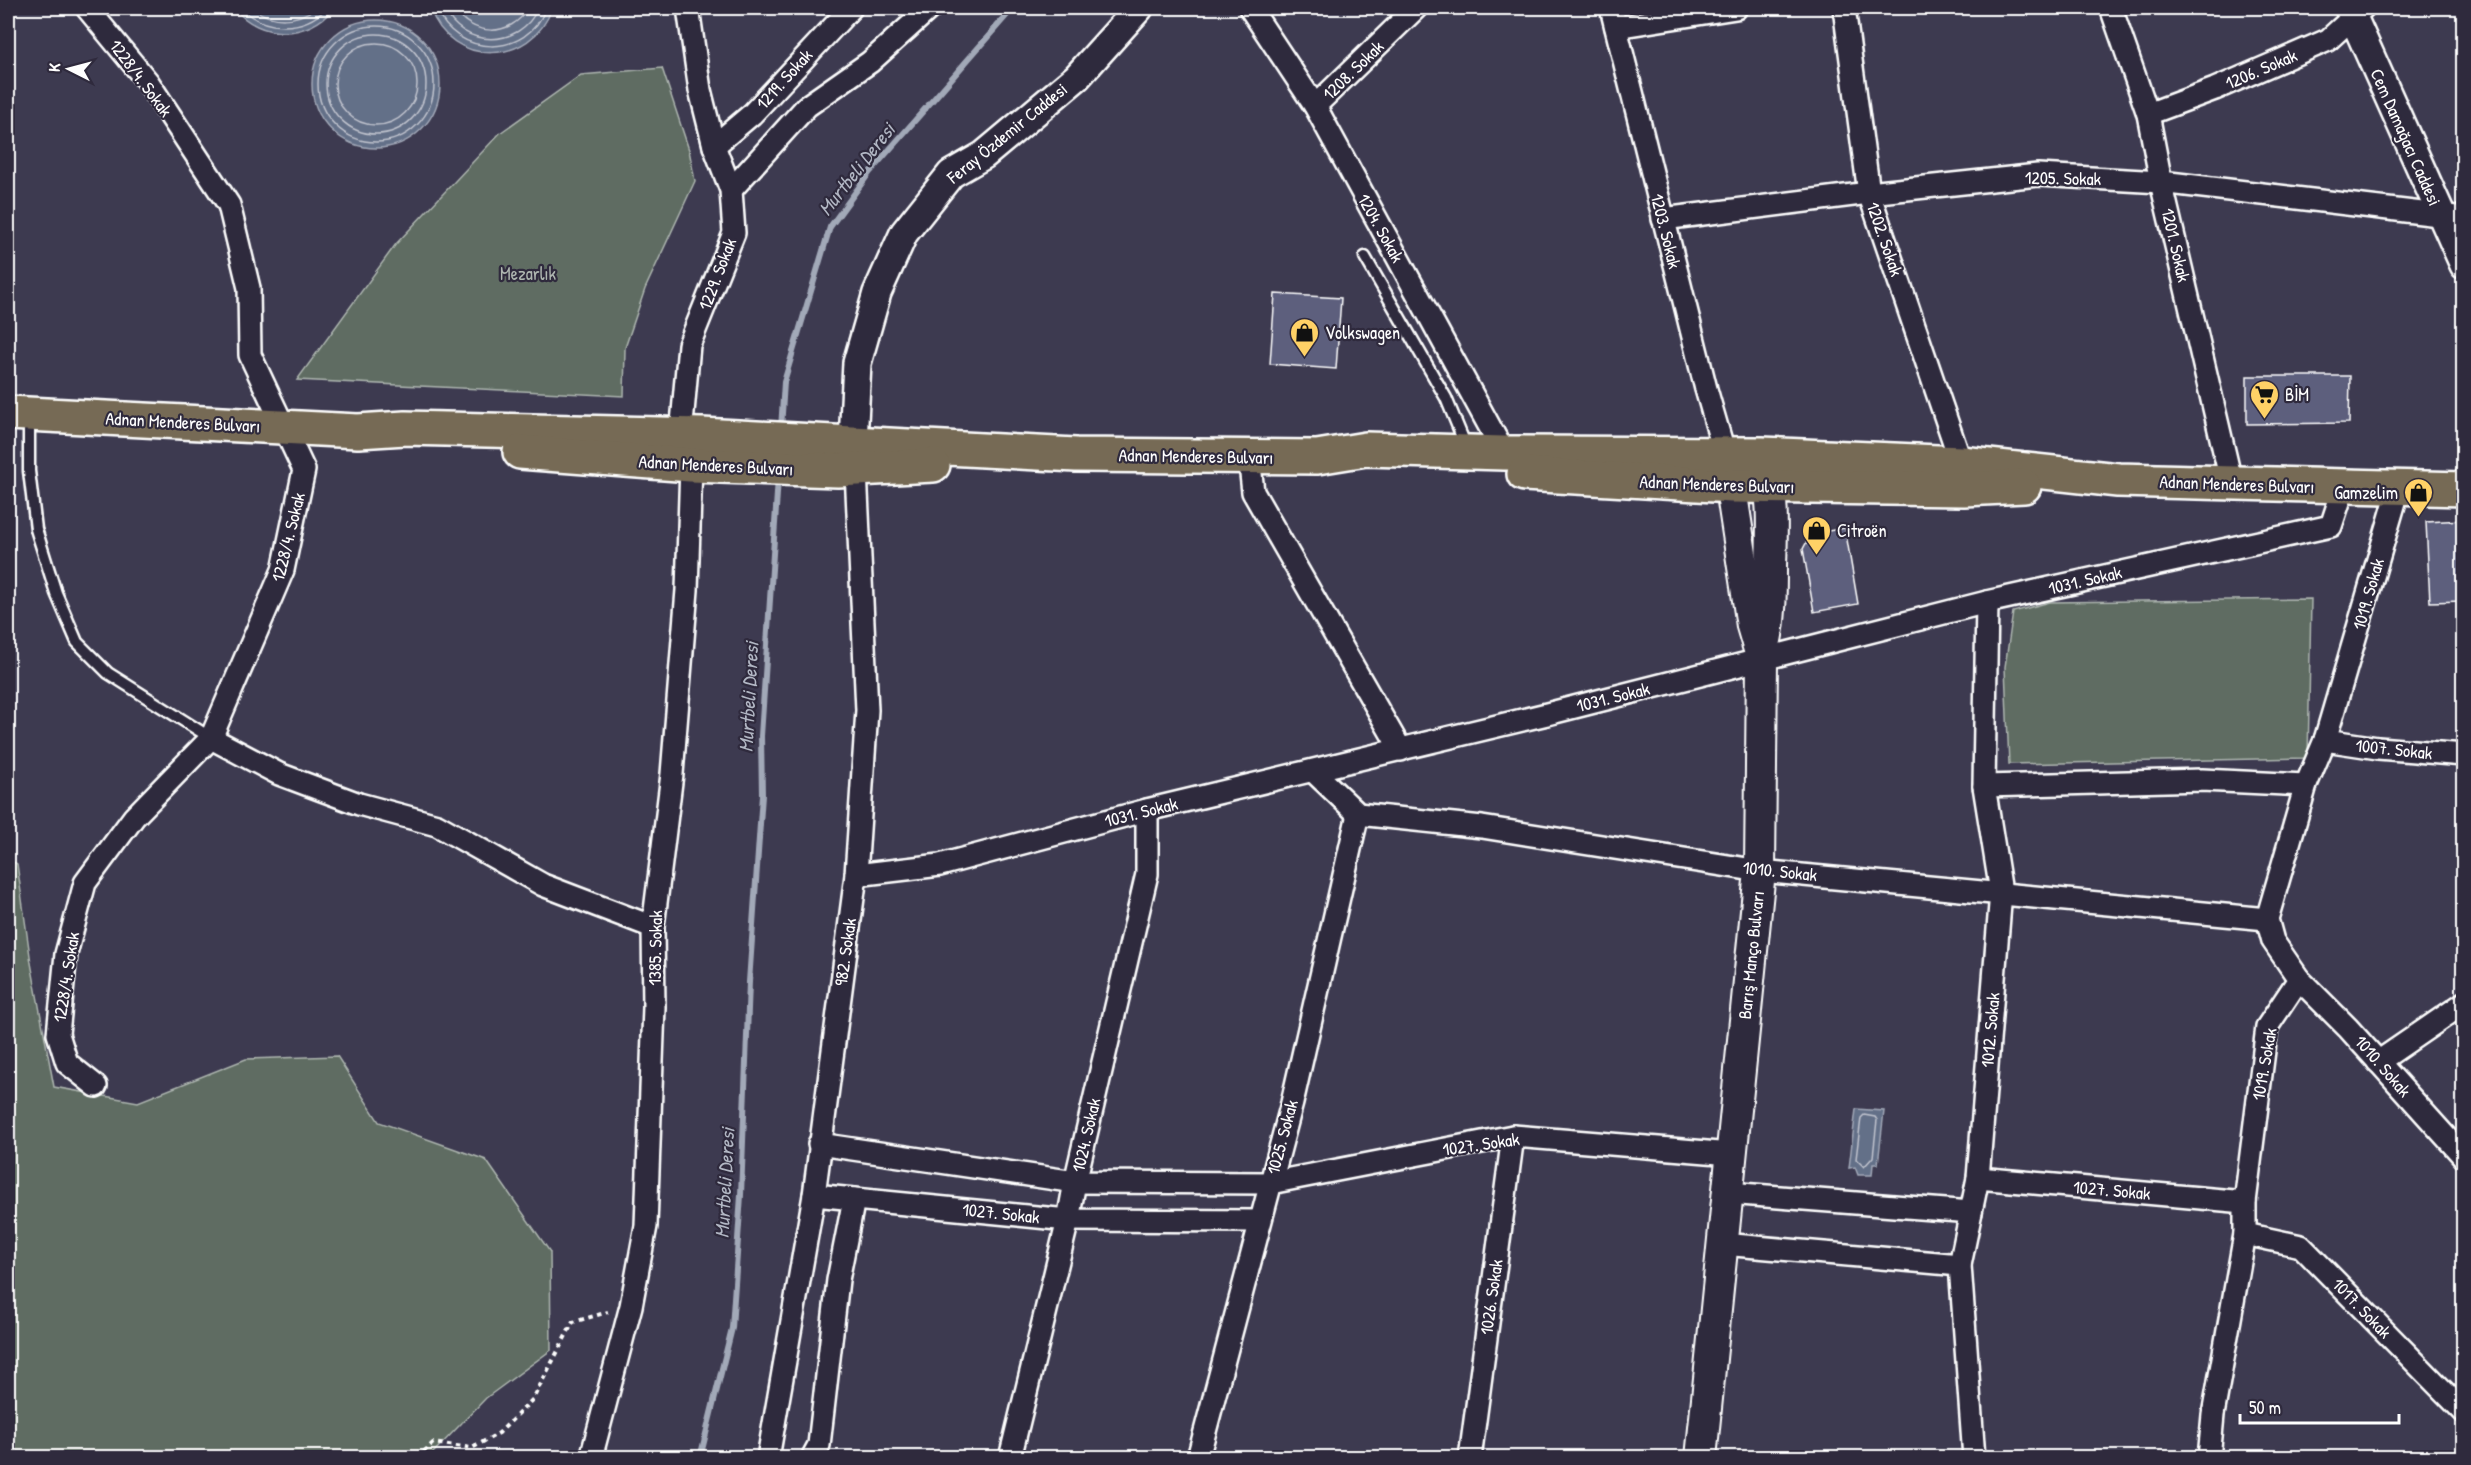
<svg xmlns="http://www.w3.org/2000/svg" width="2471" height="1465" font-family="'Patrick Hand',sans-serif">
	<rect width="100%" height="100%" fill="#3d3a50"/>
	<filter id="ink" filterUnits="userSpaceOnUse"><feTurbulence type="fractalNoise" baseFrequency=".0167" numOctaves="2"/><feDisplacementMap in="SourceGraphic" scale="12" xChannelSelector="R" yChannelSelector="G"/><feConvolveMatrix kernelMatrix="1 2 1 2 8 2 1 2 1" color-interpolation-filters="sRGB"/></filter>
	<g filter="url(#ink)">
		<g fill="#5e6c62" stroke="#aeb6b0" stroke-width="1.5">
			<path d="M662 68 689 150 695 181 645 289 625 348 624 396 297 380 396 244 500 133 581 75Z"/>
			<path d="M2311 599 2308 758 2009 764 2005 667 2013 612 2050 602Z"/>
			<path d="M8 859 17 864 31 963 54 1087 138 1102 246 1059 337 1056 379 1122 486 1160 550 1252 551 1350 486 1398 429 1457H8Z"/>
		</g>
		<g fill="#646f88" stroke="#a2a9b8" stroke-width="1.5">
			<path d="M234 8H334C308 40 260 40 234 8Z"/>
			<path d="M430 8H552C532 67 450 68 430 8Z"/>
			<circle cx="376" cy="84" r="64"/>
			<path d="M1856 1109 1884 1111 1878 1164H1873L1872 1175H1858L1855 1167 1849 1168Z"/>
		</g>
		<g fill="none" stroke-linecap="round" stroke-linejoin="round">
			<g stroke="#c1c5cf" stroke-width="1.5">
				<path d="M241 8C265 32 303 32 327 8"/>
				<path d="M252 8C272 23 296 22 316 8"/>
				<path d="M436 8C456 58 527 59 546 8"/>
				<path d="M444 8C462 49 520 49 538 8"/>
				<path d="M454 8C471 37 511 38 528 8"/>
				<circle cx="376" cy="84" r="58"/>
				<circle cx="376" cy="84" r="50"/>
				<circle cx="376" cy="84" r="41"/>
				<path d="M1864 1115 1875 1117 1877 1120 1873 1157 1864 1167 1856 1159 1861 1118Z"/>
			</g>
			<g stroke="#a2a9b8" stroke-width="6">
				<path d="M781 429 784 382 830 227 870 172 1013 8"/>
				<path d="M700 1458 732 1328 741 1195 749 982 762 795 761 736 778 478"/>
			</g>
		</g>
		<g fill="#5d5f7d" stroke="#fff" stroke-width="1.5">
			<path d="M1275 294 1341 298 1336 369 1270 364Z"/>
			<path d="M2247 376H2350L2349 423 2247 424Z"/>
			<path d="M2463 520V601L2430 602 2426 522Z"/>
			<path d="M1845 528 1858 604 1814 612 1803 549 1811 534Z"/>
		</g>
		<g fill="none" stroke-linecap="round" stroke-linejoin="round">
			<defs>
				<g id="service">
					<path d="M1365 257 1446 398 1467 449"/>
					<path d="M29 416V471L36 529 56 593 77 642 108 673 211 738"/>
				</g>
				<g id="minor">
					<path d="M87 8 148 82 229 205 249 288 250 355 304 470 283 570 211 738 134 817 85 883 66 954 58 1034 67 1063 96 1086"/>
					<path d="M1250 8 1315 106 1504 453"/>
					<path d="M1611 8 1706 389 1725 455"/>
					<path d="M1844 8 1869 193 1961 463"/>
					<path d="M2111 8 2148 114 2161 182 2232 485"/>
					<path d="M1616 27 1736 8"/>
					<path d="M1315 106 1416 8"/>
					<path d="M2148 114 2215 89 2328 40 2363 8"/>
					<path d="M714 146 752 114 851 8"/>
					<path d="M731 190 807 106 870 62 930 8"/>
					<path d="M1663 219 1869 193 2038 175 2161 182 2464 218"/>
					<path d="M1249 456 1253 492 1401 750"/>
					<path d="M211 738 279 774 359 804 437 825 543 885 653 927"/>
					<path d="M2325 740 2378 748 2464 755"/>
					<path d="M1313 771 1358 814 1482 827 1760 871 2267 919"/>
					<path d="M1984 786 2202 780 2306 785"/>
					<path d="M856 875 940 865 1147 810 1547 714 1987 602 2331 526 2344 487"/>
					<path d="M2299 979 2348 1028 2464 1157"/>
					<path d="M2378 1062 2464 1003"/>
					<path d="M819 1144 1075 1182 1270 1183 1513 1136 1731 1154"/>
					<path d="M1978 1178 2245 1202"/>
					<path d="M1728 1193 1971 1212"/>
					<path d="M814 1195 1068 1220 1260 1221"/>
					<path d="M2245 1234 2301 1246 2464 1412"/>
					<path d="M1723 1244 1960 1265"/>
					<path d="M591 1458 631 1306 646 1226 654 1007 653 927 672 774 687 590 691 465 681 435 689 345 734 233 731 190 714 146 700 90 688 8"/>
					<path d="M768 1458 814 1195 856 875 867 710 856 470"/>
					<path d="M812 1458 819 1445 838 1280 854 1199"/>
					<path d="M1010 1458 1068 1220 1075 1182 1147 874V810"/>
					<path d="M1198 1458 1292 1103 1358 814"/>
					<path d="M1470 1458 1513 1136"/>
					<path d="M1974 1458 1960 1265 1978 1178 2001 892 1984 786 1987 602"/>
					<path d="M2209 1458 2213 1415 2245 1234V1202L2267 1027 2299 979 2273 941 2267 919 2306 785 2325 740 2399 488"/>
				</g>
				<g id="tertiary">
					<path d="M2349 8 2464 265"/>
					<path d="M855 463 853 442 857 363 877 293 904 233 951 174 984 155 1077 77 1139 8"/>
				</g>
				<g id="secondary">
					<path d="M1765 645C1771 619 1771 593 1771 566 1772 531 1774 497 1765 464"/>
					<path d="M1701 1458 1760 871 1762 660 1752 626 1727 462"/>
				</g>
				<g id="primary">
					<path d="M8 413 358 431 405 428 702 435 1076 455 1317 457 1366 449 1504 453 1762 454 1961 463 2118 480 2464 489"/>
					<path d="M520 452 691 465 838 470 933 465"/>
					<path d="M1524 474 1732 486 1964 489 2024 486"/>
				</g>
			</defs>
			<use href="#service" stroke="#fff" stroke-width="15"/>
			<use href="#minor" stroke="#fff" stroke-width="26"/>
			<use href="#tertiary" stroke="#fff" stroke-width="32"/>
			<use href="#secondary" stroke="#fff" stroke-width="34"/>
			<use href="#primary" stroke="#fff" stroke-width="38"/>
			<path stroke="#fff" stroke-width="4" stroke-dasharray="4.5 4.5" stroke-linecap="butt" d="M417 1458 433 1443 472 1448 499 1433 533 1399 573 1322 608 1312"/>
			<use href="#service" stroke="#2f2a3d" stroke-width="10"/>
			<use href="#minor" stroke="#2f2a3d" stroke-width="21"/>
			<use href="#tertiary" stroke="#2f2a3d" stroke-width="27"/>
			<use href="#secondary" stroke="#2f2a3d" stroke-width="30"/>
			<use href="#primary" stroke="#766a54" stroke-width="33"/>
		</g>
	</g>
	<defs>
		<symbol id="shop-pin" viewBox="-11 -11 22 30"><path d="M0 17L-7.5 6A9.5 9.5 0 1 1 7.5 6Z" fill="#ffd166" stroke="#2f2a3d"/><path d="M-5-2.5h2.3a2.7 3.5 0 0 1 5.4 0H5L5.5 6h-11ZM-1.5-2.5h3a1.5 2.3 0 0 0-3 0Z" fill="#111"/></symbol>
		<symbol id="supermarket-pin" viewBox="-11 -11 22 30"><path d="M0 17L-7.5 6A9.5 9.5 0 1 1 7.5 6Z" fill="#ffd166" stroke="#2f2a3d"/><path d="M-6-5.5h2.5l.6 2H6L4.5 2H-2.5L-4.4-4H-6ZM-1.5 3.2a1.3 1.3 0 1 0 .1 0ZM3 3.2a1.3 1.3 0 1 0 .1 0Z" fill="#111"/></symbol>
	</defs>
	<g fill-rule="evenodd">
		<use href="#shop-pin" x="1288" y="316" width="33" height="45"/>
		<use href="#supermarket-pin" x="2248" y="378" width="33" height="45"/>
		<use href="#shop-pin" x="2402" y="476" width="33" height="45"/>
		<use href="#shop-pin" x="1800" y="514" width="33" height="45"/>
	</g>
	<g text-anchor="middle" dominant-baseline="central" stroke-width="4.5" stroke-linejoin="round" paint-order="stroke">
		<g font-size="18" fill="#fff" stroke="#2f2a3d">
			<text transform="translate(2261 69) rotate(-23)">1206. Sokak</text>
			<text transform="translate(1353 70) rotate(-44)">1208. Sokak</text>
			<text transform="translate(141 78) rotate(53)">1228/4. Sokak</text>
			<text transform="translate(784 79) rotate(-48)">1219. Sokak</text>
			<text transform="translate(1007 133) rotate(-39)">Feray Özdemir Caddesi</text>
			<text transform="translate(2406 137) rotate(66)">Cem Damağacı Caddesi</text>
			<text transform="translate(2063 178) rotate(1)">1205. Sokak</text>
			<text transform="translate(1381 228) rotate(61)">1204. Sokak</text>
			<text transform="translate(1666 231) rotate(76)">1203. Sokak</text>
			<text transform="translate(1885 239) rotate(71)">1202. Sokak</text>
			<text transform="translate(2176 245) rotate(77)">1201. Sokak</text>
			<text transform="translate(717 274) rotate(-69)">1229. Sokak</text>
			<text transform="translate(183 422) rotate(3)">Adnan Menderes Bulvarı</text>
			<text transform="translate(1196 456) rotate(1)">Adnan Menderes Bulvarı</text>
			<text transform="translate(716 465) rotate(3)">Adnan Menderes Bulvarı</text>
			<text transform="translate(1717 484) rotate(2)">Adnan Menderes Bulvarı</text>
			<text transform="translate(2237 484) rotate(2)">Adnan Menderes Bulvarı</text>
			<text transform="translate(288 537) rotate(-76)">1228/4. Sokak</text>
			<text transform="translate(2085 580) rotate(-13)">1031. Sokak</text>
			<text transform="translate(2368 594) rotate(-74)">1019. Sokak</text>
			<text transform="translate(1613 697) rotate(-14)">1031. Sokak</text>
			<text transform="translate(2394 749) rotate(6)">1007. Sokak</text>
			<text transform="translate(1141 812) rotate(-14)">1031. Sokak</text>
			<text transform="translate(1780 871) rotate(6)">1010. Sokak</text>
			<text transform="translate(655 948) rotate(-89)">1385. Sokak</text>
			<text transform="translate(845 952) rotate(-82)">982. Sokak</text>
			<text transform="translate(1751 955) rotate(-84)">Barış Manço Bulvarı</text>
			<text transform="translate(66 977) rotate(-81)">1228/4. Sokak</text>
			<text transform="translate(1990 1030) rotate(-85)">1012. Sokak</text>
			<text transform="translate(2264 1064) rotate(-80)">1019. Sokak</text>
			<text transform="translate(2383 1066) rotate(49)">1010. Sokak</text>
			<text transform="translate(1086 1135) rotate(-77)">1024. Sokak</text>
			<text transform="translate(1282 1137) rotate(-75)">1025. Sokak</text>
			<text transform="translate(1481 1144) rotate(-8)">1027. Sokak</text>
			<text transform="translate(2112 1190) rotate(5)">1027. Sokak</text>
			<text transform="translate(1001 1213) rotate(6)">1027. Sokak</text>
			<text transform="translate(1491 1297) rotate(-82)">1026. Sokak</text>
			<text transform="translate(2362 1308) rotate(46)">1017. Sokak</text>
		</g>
		<g font-size="18" fill="#aeb6b0" stroke="#2f2a3d">
			<text x="528" y="273">Mezarlık</text>
		</g>
		<g font-size="18" fill="#fff" stroke="#2f2a3d" text-anchor="start">
			<text x="1325" y="332">Volkswagen</text>
			<text x="2285" y="394">BİM</text>
			<text x="2398" y="492" text-anchor="end">Gamzelim</text>
			<text x="1837" y="530">Citroën</text>
		</g>
		<g font-size="20" font-style="italic" fill="#b2b7c4" stroke="#2f2a3d">
			<text transform="translate(856 169) rotate(-52)">Murtbeli Deresi</text>
			<text transform="translate(748 697) rotate(-87)">Murtbeli Deresi</text>
			<text transform="translate(724 1183) rotate(-87)">Murtbeli Deresi</text>
		</g>
	</g>
	<rect width="2471" height="1465" fill="none" stroke="#2f2a3d" stroke-width="30"/>
	<rect x="15" y="15" width="2441" height="1435" fill="none" stroke="#fff" stroke-width="2" filter="url(#ink)"/>
	<g transform="translate(69 69) rotate(276)" stroke="#2f2a3d" stroke-width="4.5" paint-order="stroke">
	<path d="M0-4.5L10 22L0 15L-10 22Z" fill="#ffffff"/>
	<text y="-9" font-size="16" font-weight="bold" text-anchor="middle" fill="#ffffff">K</text>
	</g>
	<path d="M2240 1414v9h159v-9" fill="none" stroke="#ffffff" stroke-width="3"/>
	<text x="2249" y="1414" font-size="18" fill="#ffffff" stroke="#2f2a3d" stroke-width="4.5" paint-order="stroke">50 m</text>
</svg>
